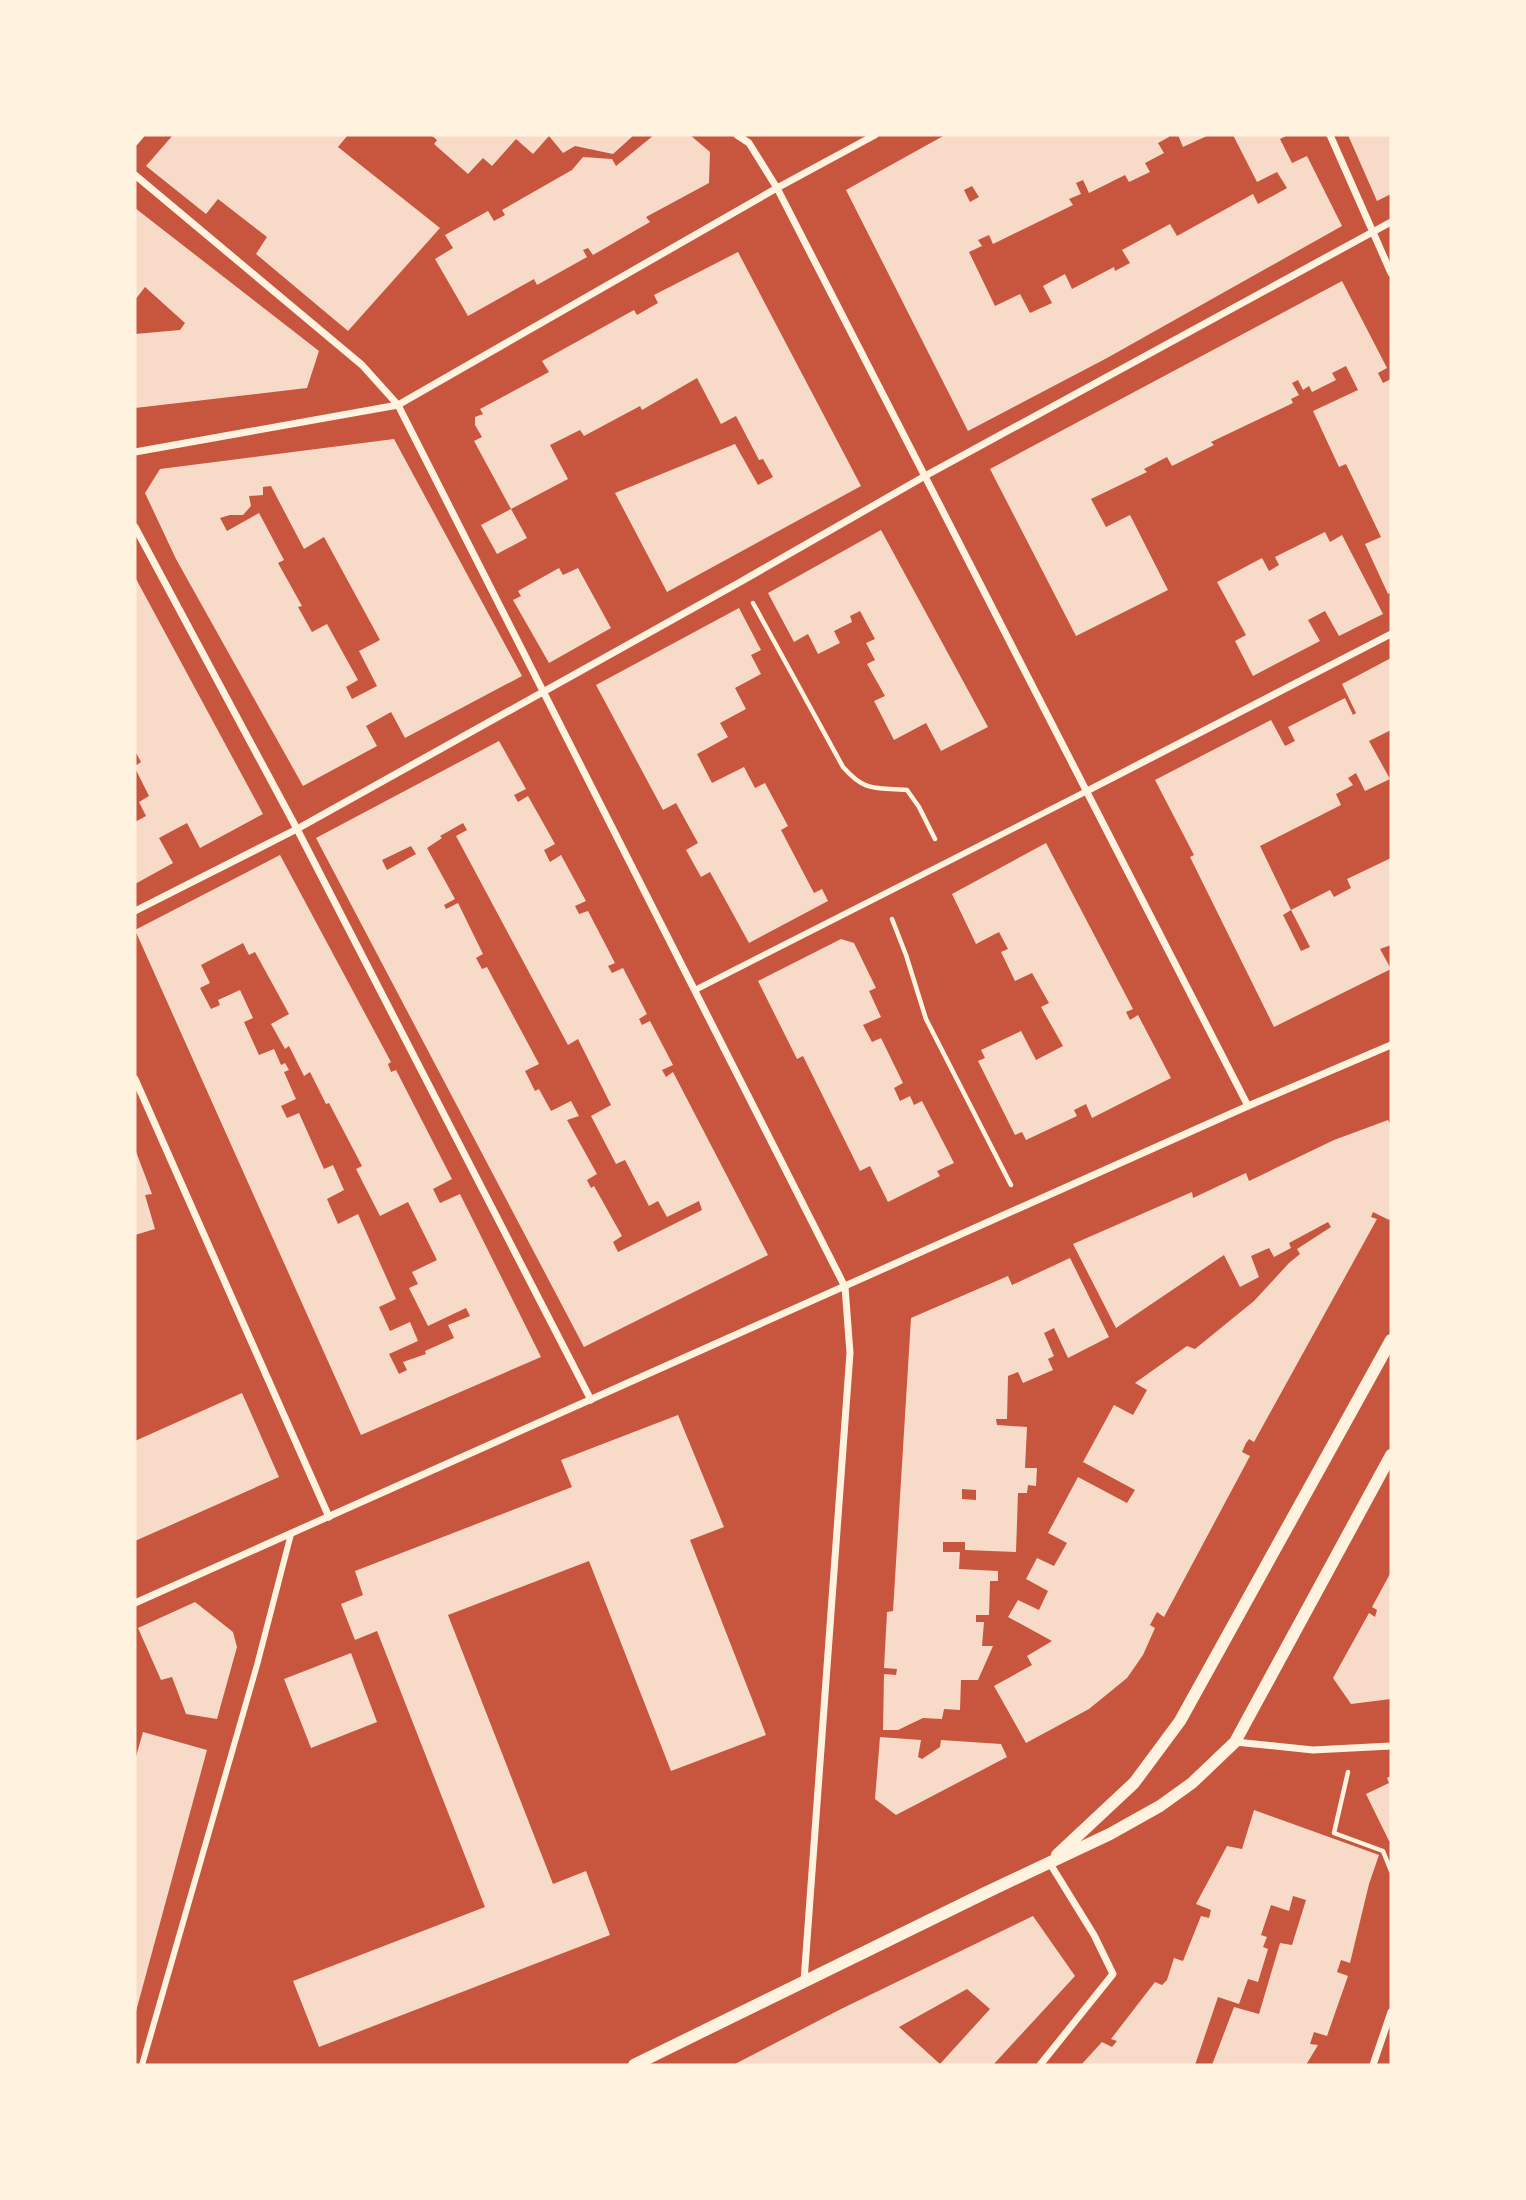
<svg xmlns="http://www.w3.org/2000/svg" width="1526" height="2200" font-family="'DejaVu Sans',sans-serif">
	<rect width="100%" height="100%" fill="#c8553d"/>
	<g fill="#f7dbc8" fill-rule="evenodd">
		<path d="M173 135H348L338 147 440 228 348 331 256 254 267 237 218 199 206 214 146 166Z"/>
		<path d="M431 135H634L613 154 575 146 563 153 549 136 533 154 516 139 492 166 483 158 468 174 434 144 437 140Z"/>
		<path d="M654 135H690L710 152 709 183 646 217 650 222 593 255 588 248 583 250 587 257 537 285 534 279 468 316 435 259 453 248 445 235 488 211 494 221 505 215 502 210 572 170 583 157 612 159 616 166Z"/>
		<path d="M945 135H1168L1169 137 1158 143 1164 153 1145 163 1150 172 1129 182 1125 175 1089 193 1083 180 1076 183 1081 194 1069 199 1073 205 993 244 989 235 978 240 982 246 969 252 995 306 1020 294 1030 313 1052 303 1043 286 1065 274 1072 289 1114 267 1115 271 1130 263 1122 250 1170 224 1177 236 1253 194 1258 204 1287 188 1277 172 1257 182 1233 135H1288L1280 139 1292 163 1307 156 1342 226 1107 358 968 431 846 190ZM972 186 979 197 970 202 964 190Z"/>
		<path d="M1178 135H1209L1183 147Z"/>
		<path d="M1348 135H1391V194L1377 201Z"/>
		<path d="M135 208 319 351 307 388 135 408V334L180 330 185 323 145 287 135 300Z"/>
		<path d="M738 252 861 486 667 592 615 493 735 444 758 485 773 477 763 459 759 460 736 416 721 424 697 378 642 410 640 406 584 436 580 430 550 445 568 479 511 509 474 441 482 437 475 425V417L483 414 480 409 549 372 542 361 634 310 637 315 658 303 654 295Z"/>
		<path d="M1342 281 1387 368 1378 373 1383 383 1391 379V592L1388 594 1365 544 1381 537 1346 464 1339 467 1313 411 1358 390 1346 366 1332 373 1336 380 1312 392 1309 386 1303 390 1298 380 1292 383 1299 395 1291 399 1293 403 1211 442 1214 445 1172 466 1167 457 1144 469 1147 472 1091 499 1106 527 1130 515 1168 590 1076 636 990 469Z"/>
		<path d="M394 439 522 676 405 738 391 712 366 726 377 746 303 786 176 559 145 493 160 469ZM271 486 304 549 324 537 380 640 359 651 377 686 352 699 346 687 358 680 327 624 312 632 298 607 302 606 278 563 284 560 259 513 227 531 220 518 230 515H243L251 506 249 496 263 495V487Z"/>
		<path d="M511 509 527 538 497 554 481 525Z"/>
		<path d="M881 530 988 727 941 751 926 723 894 740 874 701 885 696 867 664 875 660 866 643 875 639 860 611 850 616 852 622 834 631 840 643 818 654 808 634 794 642 768 593Z"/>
		<path d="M1325 532 1330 542 1342 535 1383 614 1339 636 1325 611 1308 620 1320 641 1253 676 1235 641 1246 635 1217 582 1262 558 1269 571 1279 565 1275 557Z"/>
		<path d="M559 568 563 575 578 568 611 628 549 663 513 600 521 596 518 591Z"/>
		<path d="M135 577 263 814 200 848 187 823 159 838 173 863 135 884V822L146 816 139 802 149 796 135 768V766L141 762 135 751Z"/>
		<path d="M739 608 761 650 751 655 761 674 735 688 746 709 720 723 728 737 697 754 712 783 744 767 755 788 765 783 788 826 781 830 814 893 822 889 828 901 749 943 710 872 701 877 686 850 698 843 676 803 663 810 596 685Z"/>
		<path d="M1391 658V730L1369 741 1390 779 1365 791 1356 773 1348 778 1353 785 1336 794 1341 805 1260 846 1291 910 1330 890 1334 897 1351 888 1347 879 1391 858V945L1380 949 1391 969 1274 1027 1190 857 1194 855 1155 780 1271 720 1285 746 1295 741 1288 727 1345 698 1353 715 1356 713 1342 684ZM1291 910 1310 947 1301 951 1283 915Z"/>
		<path d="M499 741 526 789 514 795 518 802 528 796 555 844 544 850 550 862 561 855 586 901 575 906 579 914 588 911 615 963 608 966 612 973 623 968 647 1014 639 1019 642 1025 650 1021 673 1065 662 1070 666 1077 673 1072 768 1255 584 1347 316 838ZM463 823 467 830 456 836 568 1045 578 1039 611 1105 591 1116 616 1164 625 1160 649 1206 658 1201 667 1217 699 1201 702 1210 618 1252 613 1242 622 1236 594 1186 591 1188 587 1180 597 1174 567 1120 579 1116 571 1101 551 1111 539 1089 535 1091 525 1071 539 1064 487 967 482 969 476 958 483 954 458 903 446 909 444 905 455 899 427 848 442 838 440 836ZM411 846 416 854 387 870 382 860Z"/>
		<path d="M1046 843 1133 1009 1126 1012 1130 1020 1138 1015 1171 1078 1092 1118 1086 1104 1074 1110 1077 1116 1026 1140 1022 1132 1015 1135 978 1061 985 1058 981 1050 1021 1031 1036 1060 1063 1046 1041 1007 1049 1003 1032 973 1015 981 1001 952 1008 949 999 932 976 944 952 894Z"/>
		<path d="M280 855 391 1062 388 1064 391 1072 396 1070 452 1179 433 1189 440 1203 460 1194 541 1357 361 1435 135 930ZM243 943 249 955 255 952 289 1014 271 1024 285 1049 289 1046 304 1076 310 1072 326 1104 329 1103 362 1166 356 1169 380 1216 408 1202 437 1260 412 1272 418 1284 409 1288 428 1326 466 1308 470 1316 448 1325 454 1338 425 1351 426 1354 403 1362 407 1370 399 1374 389 1354 418 1341 410 1322 390 1331 379 1307 396 1299 358 1214 338 1224 327 1199 344 1190 333 1165 324 1169 299 1113 287 1118 281 1106 296 1099 284 1072 289 1070 285 1063 281 1065 274 1049 259 1055 244 1022 253 1018 240 990 218 1000 220 1005 211 1009 200 988 210 983 201 965Z"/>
		<path d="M841 939 854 943 876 988 869 991 881 1017 863 1025 872 1042 881 1038 903 1083 894 1088 900 1101 910 1096 914 1105 922 1101 954 1163 937 1171 940 1176 888 1202 870 1166 860 1171 803 1056 797 1059 758 981Z"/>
		<path d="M1388 1120 1391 1125V1217L1389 1220 1373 1212 1371 1217 1377 1219 1254 1442 1249 1439 1246 1443 1242 1452 1250 1456 1164 1617 1157 1612 1150 1625 1155 1628 1143 1655 1127 1678 1089 1709 1026 1743 994 1686 1032 1665 1027 1656 1052 1641 1008 1617 1018 1600 1039 1610 1048 1591 1026 1579 1037 1558 1054 1566 1067 1543 1048 1533 1078 1477 1127 1503 1135 1490 1083 1462 1114 1405 1133 1415 1147 1390 1135 1383 1187 1346 1195 1349 1254 1301 1289 1263 1300 1254 1297 1249 1331 1227 1328 1222 1289 1243 1291 1248 1274 1257 1269 1248 1251 1256 1259 1277 1240 1287 1224 1255 1116 1328 1073 1244 1192 1192 1193 1198 1246 1173 1249 1181 1334 1140Z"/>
		<path d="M135 1149 152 1194 145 1195 155 1229 135 1235Z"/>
		<path d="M1070 1258 1109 1337 1068 1358 1054 1328 1044 1333 1054 1356 1048 1359 1053 1370 1023 1383 1018 1372 1008 1376 1007 1419H996L997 1425 1027 1427 1025 1468H1037L1036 1486 1028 1485 1027 1493H1018L1016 1552 965 1550V1542H943V1552H960L959 1569 998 1571V1581H990L989 1615H976V1622H984L982 1646H993L978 1680H961L960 1710 944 1709 942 1719 923 1718 898 1730H883L884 1674 896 1675 897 1669 884 1668 887 1612 893 1611 911 1318 1008 1276 1012 1285ZM962 1489 976 1490V1500L962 1499Z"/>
		<path d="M242 1393 279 1477 135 1541V1441Z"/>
		<path d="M678 1415 724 1527 690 1540 766 1735 671 1771 589 1561 448 1615 553 1884 586 1871 610 1935 319 2047 293 1981 485 1907 377 1631 355 1640 341 1604 363 1595 355 1571 572 1487 561 1460Z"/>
		<path d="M1391 1572V1699L1351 1704 1333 1678 1369 1613 1375 1617 1377 1610 1372 1607Z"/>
		<path d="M195 1602 233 1632 237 1647 217 1719 186 1714 172 1677 161 1680 138 1628Z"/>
		<path d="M351 1653 377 1722 311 1748 284 1679Z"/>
		<path d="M143 1732 207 1750 135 2015V1760Z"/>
		<path d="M880 1737 921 1740 918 1757 922 1759 940 1747 941 1740 1001 1744 1007 1757 896 1815 875 1799Z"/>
		<path d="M1391 1776V1840L1389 1841 1366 1794 1389 1783 1387 1778Z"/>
		<path d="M1254 1810 1379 1855 1369 1884 1350 1963 1341 1960 1337 1972 1348 1976 1327 2036 1314 2032 1310 2044 1318 2045 1306 2065H1212L1234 2007 1259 2014 1280 1943 1292 1945 1306 1900 1293 1896 1289 1911 1271 1905 1261 1935 1267 1937 1263 1947 1268 1949 1258 1982 1248 1979 1239 2004 1218 1997 1195 2065H1081L1102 2042 1112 2047 1117 2041 1111 2039 1155 1982 1162 1985 1167 1980 1174 1958 1183 1961 1201 1916 1209 1918 1211 1910 1196 1904 1227 1846 1242 1849Z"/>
		<path d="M1033 1916 1075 1976 993 2065H733L841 2009ZM967 1989 990 2009 940 2064 899 2027Z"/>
	</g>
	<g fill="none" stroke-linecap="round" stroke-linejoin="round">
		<g stroke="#fff3e0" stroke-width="4.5">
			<path d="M753 603 843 767C866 793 875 787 907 790L919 807 935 839"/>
			<path d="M892 919 906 955 926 1019 1011 1185"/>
			<path d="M1348 1772 1334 1833 1383 1851 1391 1871"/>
		</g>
		<g stroke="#fff3e0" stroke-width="6">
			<path d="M695 990 1087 791"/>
			<path d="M142 2065 257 1665 291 1534"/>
		</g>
		<g stroke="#fff3e0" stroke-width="7">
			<path d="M737 135 749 143 777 188 1248 1106"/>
			<path d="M1330 135 1391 273"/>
			<path d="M135 142 141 135"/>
			<path d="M135 175 362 365 398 405 845 1287 850 1353 804 1981"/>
			<path d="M135 452 398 405 777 188 875 135"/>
			<path d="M135 527 297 829 591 1400"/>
			<path d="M1087 791 1391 634"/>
			<path d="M135 911 297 829 742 581 925 476 1391 222"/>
			<path d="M135 1079 329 1517"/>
			<path d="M135 1603 1248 1106 1391 1045"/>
			<path d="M1235 1742 1313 1750 1391 1746"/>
			<path d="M1040 2065 1113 1974 1094 1935 1049 1862"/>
			<path d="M1373 2065 1391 2012"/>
		</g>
		<g stroke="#fff3e0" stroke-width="12">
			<path d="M1057 1855 1134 1783 1180 1721 1391 1340"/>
			<path d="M634 2065 983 1894 1110 1834 1160 1806 1192 1783 1235 1742 1391 1455"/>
		</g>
	</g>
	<rect width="1526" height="2200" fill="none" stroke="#fff3e0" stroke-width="273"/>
</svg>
